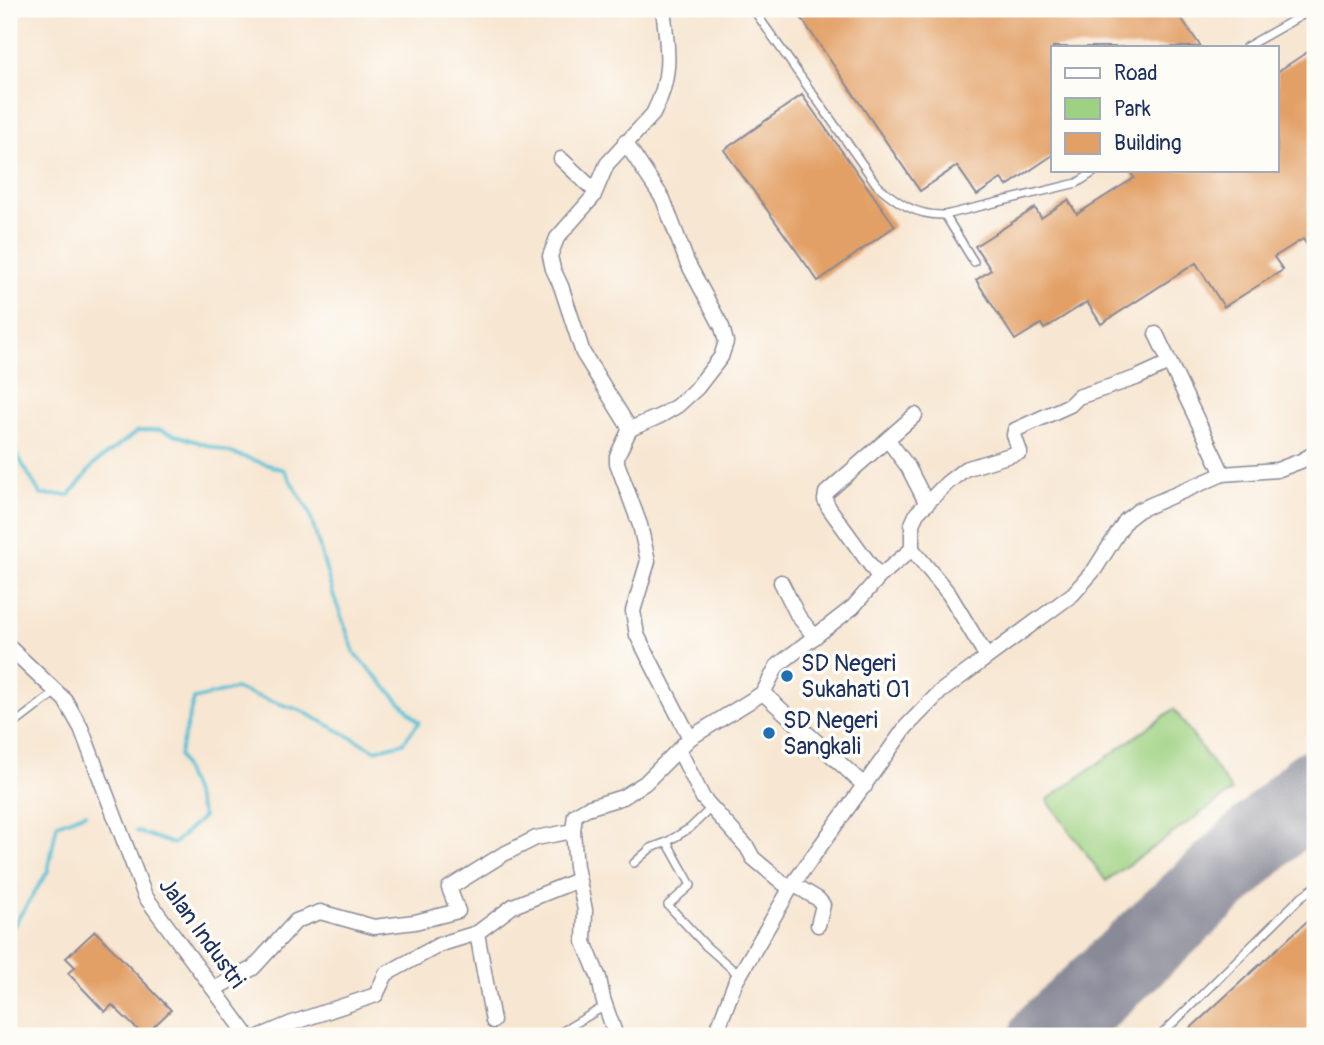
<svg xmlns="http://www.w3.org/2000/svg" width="1324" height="1045" font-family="Pangolin,sans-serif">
	<rect width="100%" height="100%" fill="#fdfcf7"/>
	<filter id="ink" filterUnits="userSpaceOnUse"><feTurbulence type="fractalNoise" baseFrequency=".0143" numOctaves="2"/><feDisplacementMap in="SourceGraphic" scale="14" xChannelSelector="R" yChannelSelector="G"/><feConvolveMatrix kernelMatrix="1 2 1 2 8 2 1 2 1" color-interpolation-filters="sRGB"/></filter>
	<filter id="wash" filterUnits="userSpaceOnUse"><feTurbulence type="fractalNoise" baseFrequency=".00686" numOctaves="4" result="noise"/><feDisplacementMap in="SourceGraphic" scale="28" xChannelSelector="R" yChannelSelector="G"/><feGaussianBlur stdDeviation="1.57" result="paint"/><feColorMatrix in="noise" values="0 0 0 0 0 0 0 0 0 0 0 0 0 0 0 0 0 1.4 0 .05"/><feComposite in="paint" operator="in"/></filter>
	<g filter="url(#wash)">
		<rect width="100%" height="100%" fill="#f7e6d1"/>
		<path fill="#9ed181" stroke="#5c8070" stroke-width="2" d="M1174 709 1232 791 1106 881 1047 800Z"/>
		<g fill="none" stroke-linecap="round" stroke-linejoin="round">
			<g stroke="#58c0d6" stroke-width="3.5">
				<path d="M9 442 41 495H70L94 464 138 431 160 430 284 470 309 511 333 594 355 654 419 722 403 743 375 750 302 711 235 689 194 699 179 755 203 817 173 844 136 831"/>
				<path d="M9 930 12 928 48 871 57 824 86 813"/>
			</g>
			<path stroke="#898a98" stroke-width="77" d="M1048 1036 1315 787"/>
		</g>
		<g id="blocks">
			<g fill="#e3a066">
				<path d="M795 9H1175L1201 47H1053V155L1007 186 1001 179 977 195 957 166 920 191Z"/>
				<path d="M1315 47V257L1303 239 1274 257 1283 270 1224 307 1196 263 1101 324 1087 302 1044 329 1041 324 1015 340 976 280 991 270 975 246 1035 208 1041 218 1068 200 1077 214 1134 178 1129 170H1277V72Z"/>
				<path d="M802 95 895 226 818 281 724 150Z"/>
				<path d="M1315 914V1030L1308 1036H1182Z"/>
				<path d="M95 931 171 1010 144 1036 112 1005 105 1012 68 973 75 967 66 958Z"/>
			</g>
		</g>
	</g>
	<g filter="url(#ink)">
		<use href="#blocks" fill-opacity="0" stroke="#898a98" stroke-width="2"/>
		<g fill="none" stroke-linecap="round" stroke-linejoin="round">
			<defs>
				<g id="service">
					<path d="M753 9 877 185C898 203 916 216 945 215L1077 183 1097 170"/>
					<path d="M1246 47 1313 9"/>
					<path d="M945 215 974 262"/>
					<path d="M9 728 56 692"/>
					<path d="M667 842 691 885 668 905 706 946 739 975"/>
					<path d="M634 863 651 848 667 842 690 828 711 808"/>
					<path d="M556 1035 605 1006"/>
					<path d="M1160 1036 1302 896 1315 887"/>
				</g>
				<g id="minor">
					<path d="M663 9C668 49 673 76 653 114L607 164 593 197 557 238 550 256 553 269 561 286 583 353 630 429 617 456V463L640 525 648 561 633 611 637 635 690 738"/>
					<path d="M625 142 663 199 687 262 722 327 726 342 721 357 697 388 677 406 660 416 630 429"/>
					<path d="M561 159 595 191"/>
					<path d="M1156 334 1223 474"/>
					<path d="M888 440 908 467 927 504"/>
					<path d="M912 549 949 594 987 657"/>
					<path d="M879 577 829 508 825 500 826 493 915 415"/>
					<path d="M781 582 798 616 815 637"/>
					<path d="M9 647 65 700 81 728 145 896 248 1036"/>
					<path d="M763 693 777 666 853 607 879 577 912 549V524L917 513 947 483 965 469 1020 452 1014 435 1015 430 1070 405 1078 397 1136 378 1169 363"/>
					<path d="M679 750 703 798 747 847 753 858 790 889"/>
					<path d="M793 884 818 899 823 905 818 925"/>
					<path d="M477 933 513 906 578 880"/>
					<path d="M214 989 253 968 296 921 320 912 374 927 415 922 458 911 449 888 502 855 536 838 573 831"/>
					<path d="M261 1036 292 1023 376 995 386 974 441 944 477 933 493 1021"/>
					<path d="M616 1036 603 999 599 978 584 942 585 910 576 867 573 831 575 815 587 808 623 797 645 783 690 738 763 693 865 786"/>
					<path d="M715 1036 735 983 793 884 906 727 940 692 1073 594 1095 569 1126 520 1139 510 1223 474 1277 470 1301 461 1315 453"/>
				</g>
			</defs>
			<use href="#service" stroke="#898a98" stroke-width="10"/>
			<use href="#minor" stroke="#898a98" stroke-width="17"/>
			<use href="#service" stroke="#fff" stroke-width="7"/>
			<use href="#minor" stroke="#fff" stroke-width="14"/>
		</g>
	</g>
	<g fill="#1f6fb2" stroke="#fdfcf7" stroke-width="2.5">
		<circle cx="787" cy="676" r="7"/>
		<circle cx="769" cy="733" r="7"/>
	</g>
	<g text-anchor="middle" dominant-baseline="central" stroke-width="7" stroke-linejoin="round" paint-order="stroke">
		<g font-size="23" fill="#1b2f5e" stroke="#fdfcf7" text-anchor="start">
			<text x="801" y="663">SD Negeri<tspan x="801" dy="26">Sukahati 01</tspan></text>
			<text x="783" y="720">SD Negeri<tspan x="783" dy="26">Sangkali</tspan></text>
		</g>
		<g font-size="23" fill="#1b2f5e" stroke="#fdfcf7">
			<text transform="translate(202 933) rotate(54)">Jalan Industri</text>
		</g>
	</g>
	<rect width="1324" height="1045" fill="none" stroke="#fdfcf7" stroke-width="35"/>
	<rect x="1051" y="46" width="228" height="126" fill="#fdfcf7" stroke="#a3aaba" stroke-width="2"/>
	<rect x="1065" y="68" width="35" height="10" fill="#ffffff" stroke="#a3aaba" stroke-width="2"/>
	<text x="1114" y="80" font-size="21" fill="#1b2f5e">Road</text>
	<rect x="1065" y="98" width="35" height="21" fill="#9ed181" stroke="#a3aaba" stroke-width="2"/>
	<text x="1114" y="116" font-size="21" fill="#1b2f5e">Park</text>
	<rect x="1065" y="133" width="35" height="21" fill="#e3a066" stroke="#a3aaba" stroke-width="2"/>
	<text x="1114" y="150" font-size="21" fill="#1b2f5e">Building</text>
</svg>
